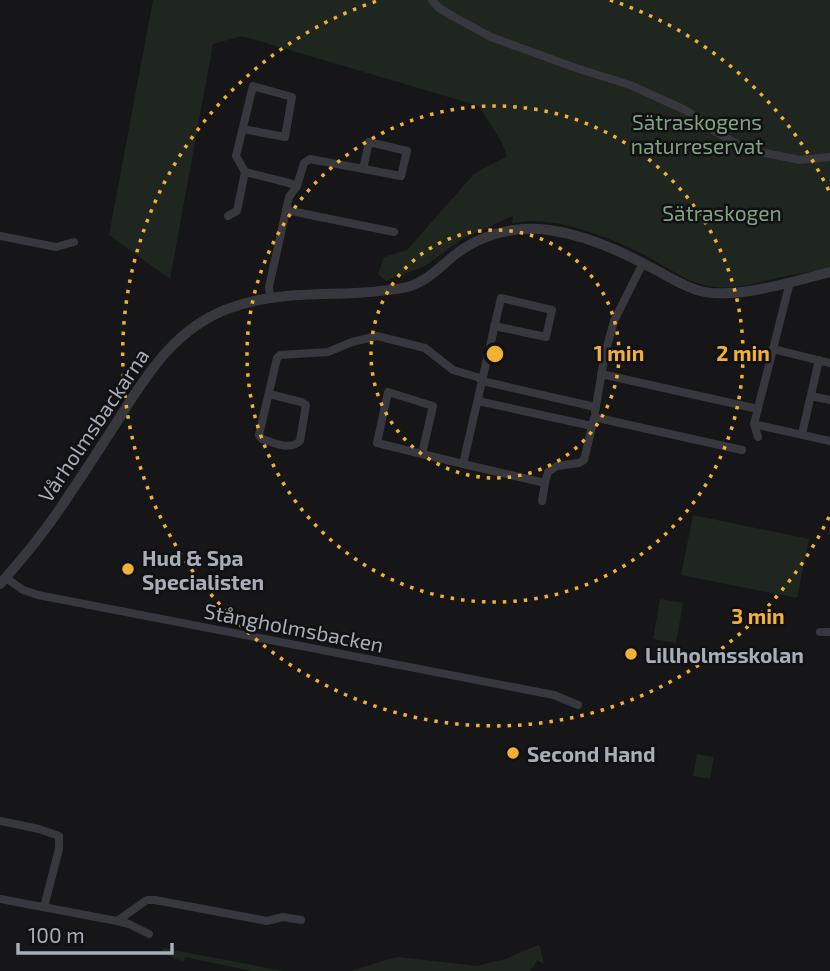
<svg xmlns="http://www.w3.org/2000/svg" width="830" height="971" font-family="'Exo 2',sans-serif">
	<rect width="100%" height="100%" fill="#161618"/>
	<g fill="#1e261f">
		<path d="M153 0H830V268C814 271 798 274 782 277 758 282 734 291 708 286 687 282 668 268 650 258 617 240 549 212 512 224L513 216 462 239 425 266 386 281 378 274 384 257 407 250 474 174 507 156 501 141 479 106 242 36 213 44 170 279 109 235Z"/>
		<path d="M693 515 809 539 797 598 681 575Z"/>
		<path d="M660 599 683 603 676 643 653 639Z"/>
		<path d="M697 754 714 757 710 779 693 776Z"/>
		<path d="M538 945 540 947 544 964 537 960 534 966 529 971H351L389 959 398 957 477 966 505 959Z"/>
		<path d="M163 948 283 971H252L185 957 184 961 175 959 162 952Z"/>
	</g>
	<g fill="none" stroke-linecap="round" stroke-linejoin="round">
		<g stroke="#37383d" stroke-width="8">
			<path d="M432 0 439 8 456 18 491 37 576 68 630 85 683 109 692 114 708 127 745 149 800 160 830 157"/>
			<path d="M243 129 285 137 292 97 253 86 236 156 245 172"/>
			<path d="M286 210 394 232"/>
			<path d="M228 216 237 211 245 172 289 183 297 186"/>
			<path d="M0 236 56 247 74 242"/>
			<path d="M270 297 269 287 289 197 297 186 304 163 310 159 401 176 407 151 369 142 363 169"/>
			<path d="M494 326 546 337 552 310 501 298 463 464 545 483 548 472 557 466 579 463 584 460 594 418H598L742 450"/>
			<path d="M773 349 830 363"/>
			<path d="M601 374 758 409"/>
			<path d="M269 394 301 402 306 405 300 441C290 451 274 443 262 439L259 435 277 358 280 355 328 352 352 342 377 336 425 348 453 370 477 377 482 381 595 407"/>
			<path d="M811 396 830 400"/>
			<path d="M478 401 592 426"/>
			<path d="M595 412 605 354 614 321 643 263"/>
			<path d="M754 424 830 441"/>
			<path d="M802 434 819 360"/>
			<path d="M758 437 754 424 790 282"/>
			<path d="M422 454 433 406 388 392 377 443 463 464"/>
			<path d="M542 501 545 483"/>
			<path d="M6 578 23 590 38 595 554 695 578 705"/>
			<path d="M820 632H830"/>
			<path d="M0 821 39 829 59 836V849L44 907"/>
			<path d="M0 899 117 921 129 924 149 934"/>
			<path d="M117 921 147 900H155L267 921 283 917 301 920"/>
		</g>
		<path stroke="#37383d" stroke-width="10" d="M0 584C26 555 50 525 71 492 88 467 104 442 120 417 148 372 177 327 230 308 270 293 313 295 355 293 372 292 390 291 407 287 425 282 437 270 451 258 478 235 514 225 549 230 584 235 617 249 648 266 665 274 682 286 700 291 735 300 795 281 830 272"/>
	</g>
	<g fill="none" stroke="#f2b134" stroke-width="3.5" stroke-dasharray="3.5 7">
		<circle cx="495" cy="354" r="124"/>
		<circle cx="495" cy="354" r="248"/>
		<path d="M829 517A372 372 0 1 1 380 0M610 0A372 372 0 0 1 829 191"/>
	</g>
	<g fill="#f2b134" stroke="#111113" stroke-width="2.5">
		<circle cx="128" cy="569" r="7"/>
		<circle cx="631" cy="654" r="7"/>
		<circle cx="513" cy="753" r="7"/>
	</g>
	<g text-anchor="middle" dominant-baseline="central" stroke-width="5" stroke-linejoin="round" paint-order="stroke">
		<g font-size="21" fill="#7fa381" stroke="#111113">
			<text x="697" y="121">Sätraskogens<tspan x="697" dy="24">naturreservat</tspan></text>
			<text x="722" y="212">Sätraskogen</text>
		</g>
		<g font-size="21" fill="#a8adb8" stroke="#111113">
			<text transform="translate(93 425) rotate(-56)">Vårholmsbackarna</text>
			<text transform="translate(294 627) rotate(11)">Stångholmsbacken</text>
		</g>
		<g font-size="21" font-weight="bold" fill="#a8adb8" stroke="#111113" text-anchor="start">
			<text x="142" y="557">Hud &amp; Spa<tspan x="142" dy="24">Specialisten</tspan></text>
			<text x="645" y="654">Lillholmsskolan</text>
			<text x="527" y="753">Second Hand</text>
		</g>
	</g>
	<circle cx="495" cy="354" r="10" fill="#f2b134" stroke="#111113" stroke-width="3.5"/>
	<g font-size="21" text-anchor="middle" font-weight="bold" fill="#f2b134" stroke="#111113" stroke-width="5" stroke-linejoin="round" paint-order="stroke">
		<text x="619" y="361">1 min</text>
		<text x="743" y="361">2 min</text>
		<text x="758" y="624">3 min</text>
	</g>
	<path d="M18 943v10h154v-10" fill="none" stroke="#a8adb8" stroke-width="3.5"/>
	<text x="28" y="943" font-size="21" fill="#a8adb8" stroke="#111113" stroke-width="5" paint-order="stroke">100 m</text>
</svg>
